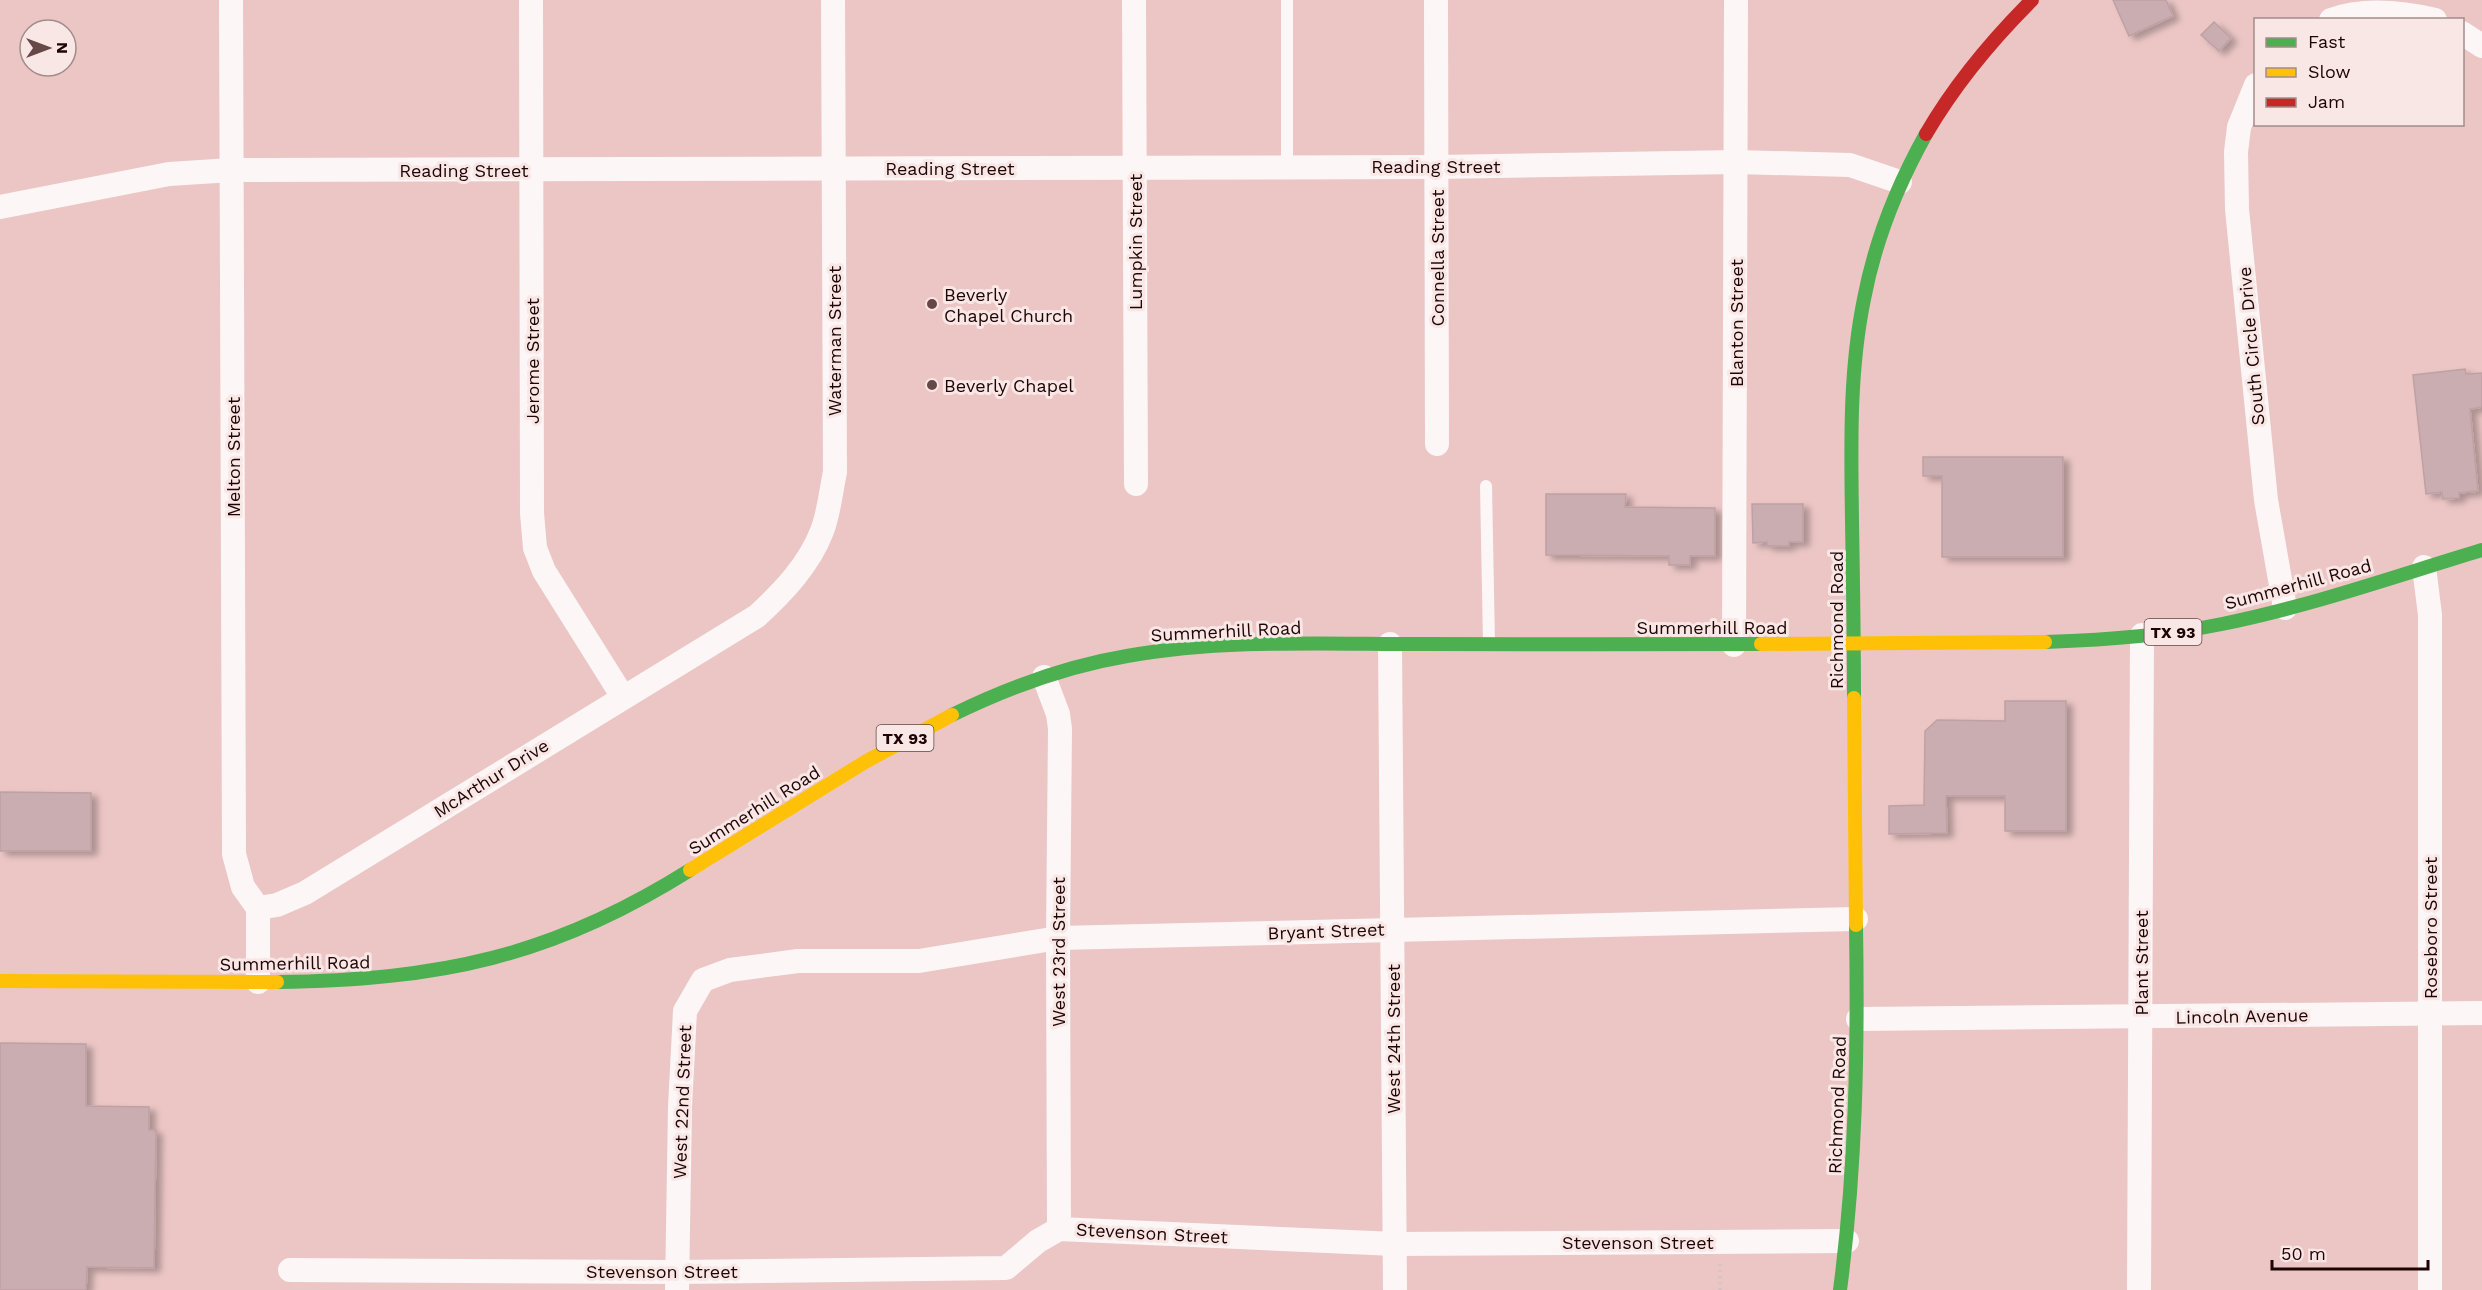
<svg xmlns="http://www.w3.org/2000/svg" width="2482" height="1290" font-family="'Work Sans',sans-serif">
	<defs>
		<filter id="shadow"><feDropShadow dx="6" dy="4" stdDeviation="3" flood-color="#0004"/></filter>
	</defs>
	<rect width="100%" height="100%" fill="#ebc6c5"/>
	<g fill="#caadb0" stroke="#bfa0a4" stroke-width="1.5" filter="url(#shadow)">
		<path d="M2113 0H2166L2173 16 2129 36Z"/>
		<path d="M2214 22 2231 38 2219 51 2201 35Z"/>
		<path d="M2465 369 2466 374 2482 373V407L2470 409 2478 491 2459 493V498L2443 499 2442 492 2426 494 2413 375Z"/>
		<path d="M1923 457H2063V557H1942V476H1923Z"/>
		<path d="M1546 494H1626L1625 507 1715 508V556H1690V565H1669V556L1546 555Z"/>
		<path d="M1752 504H1803V542H1789V546H1767V542L1753 543Z"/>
		<path d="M2005 701H2066V831H2005V796H1946L1947 833 1889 834V806L1924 805 1925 731 1937 720 2005 721Z"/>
		<path d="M0 792 91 793V851H0Z"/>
		<path d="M0 1043 86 1044V1106L149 1107V1130H156L154 1268 87 1267 86 1290H0Z"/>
	</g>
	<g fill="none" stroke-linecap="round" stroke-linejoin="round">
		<path stroke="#cfc3c3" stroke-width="4" stroke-dasharray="1.5 4.5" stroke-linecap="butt" d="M1720 1290V1264"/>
		<g stroke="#fcf6f6" stroke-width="12">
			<path d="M1287 167V0"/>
			<path d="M1486 486 1489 643"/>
		</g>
		<g stroke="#fcf6f6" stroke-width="24">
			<path d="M231 0 234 854 243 887 258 908"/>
			<path d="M531 0 532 513 535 548 544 571 623 697"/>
			<path d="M1134 0 1136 484"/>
			<path d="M1436 0 1437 444"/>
			<path d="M2331 20C2364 8 2401 12 2435 20"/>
			<path d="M2462 33 2482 46"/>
			<path d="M2256 85 2239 127 2236 152 2237 209 2266 500 2285 608"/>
			<path d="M0 207 169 174 232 170 1437 167 1737 162 1850 165 1900 182"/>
			<path d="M2424 567 2430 615V1290"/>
			<path d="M1390 644 1395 1290"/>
			<path d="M1734 645 1736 0"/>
			<path d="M1044 677 1058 714 1060 729 1058 938 1059 1229"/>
			<path d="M258 908 277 905 305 893 757 616C783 592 809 565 822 531 829 513 831 491 835 472L833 0"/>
			<path d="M258 908V982"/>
			<path d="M1858 1019 2482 1013"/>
			<path d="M290 1270 677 1272 1006 1268 1038 1241 1059 1229 1395 1244 1847 1241"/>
			<path d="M677 1290 680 1107 685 1011 703 980 730 970 798 961H919L1058 938 1856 919"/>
			<path d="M2139 1290 2142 635"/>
		</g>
		<g stroke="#4caf50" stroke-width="14">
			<path d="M2045 642C2104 640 2164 636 2222 624 2311 606 2396 576 2482 550"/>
			<path d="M1854 698C1854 639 1853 580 1852 521 1851 447 1849 372 1864 299 1875 241 1897 186 1926 134"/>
			<path d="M952 715C1007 688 1067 666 1127 656 1224 639 1324 644 1421 644 1534 644 1648 645 1761 644"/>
			<path d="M277 982C439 980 552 957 690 870"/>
			<path d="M1840 1290C1856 1169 1858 1048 1856 925"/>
		</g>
		<g stroke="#ffc107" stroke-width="14">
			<path d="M1761 644 2045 642"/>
			<path d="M1854 698 1856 925"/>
			<path d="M690 870 865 762 952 715"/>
			<path d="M0 981 277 982"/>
		</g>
		<path stroke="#c62828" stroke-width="14" d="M1926 134C1955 84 1991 41 2032 0"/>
	</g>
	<g fill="#664848" stroke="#f9e7e6" stroke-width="2">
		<circle cx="932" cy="304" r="6"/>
		<circle cx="932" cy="385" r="6"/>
	</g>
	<g text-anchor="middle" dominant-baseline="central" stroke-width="6" stroke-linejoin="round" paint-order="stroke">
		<g fill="#f9e7e6" stroke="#604848" stroke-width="1.5">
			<rect x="2144.5" y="619" width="57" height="26" rx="4.5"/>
			<rect x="876.5" y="725" width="57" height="26" rx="4.5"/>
		</g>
		<g font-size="16" font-weight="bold" fill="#1f0405">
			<text x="2173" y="632">TX 93</text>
			<text x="905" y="738">TX 93</text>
		</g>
		<g font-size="18" fill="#1f0405" stroke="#f9e7e6">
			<text x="1436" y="166">Reading Street</text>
			<text x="950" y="168">Reading Street</text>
			<text x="464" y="170">Reading Street</text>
			<text transform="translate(1135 242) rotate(-90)">Lumpkin Street</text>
			<text transform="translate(1437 258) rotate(-90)">Connella Street</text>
			<text transform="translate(1736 323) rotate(-90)">Blanton Street</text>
			<text transform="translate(834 341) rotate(-90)">Waterman Street</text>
			<text transform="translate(2251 346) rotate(-95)">South Circle Drive</text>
			<text transform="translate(532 361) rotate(-90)">Jerome Street</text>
			<text transform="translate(233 457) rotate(-90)">Melton Street</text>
			<text transform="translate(2298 584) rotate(-15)">Summerhill Road</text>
			<text transform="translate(1836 620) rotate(-90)">Richmond Road</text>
			<text x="1712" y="627">Summerhill Road</text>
			<text transform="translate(1226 631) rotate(-3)">Summerhill Road</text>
			<text transform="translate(491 778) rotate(-32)">McArthur Drive</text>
			<text transform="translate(754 810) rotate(-32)">Summerhill Road</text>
			<text transform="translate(2430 928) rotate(-90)">Roseboro Street</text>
			<text transform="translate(1326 931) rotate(-2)">Bryant Street</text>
			<text transform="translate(1058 952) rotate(-90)">West 23rd Street</text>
			<text transform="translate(295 963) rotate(-1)">Summerhill Road</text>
			<text transform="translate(2141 963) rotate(-90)">Plant Street</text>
			<text transform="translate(2242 1016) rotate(-1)">Lincoln Avenue</text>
			<text transform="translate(1393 1039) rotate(-90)">West 24th Street</text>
			<text transform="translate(682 1102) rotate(-88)">West 22nd Street</text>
			<text transform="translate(1837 1105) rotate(-88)">Richmond Road</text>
			<text transform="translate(1152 1233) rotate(3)">Stevenson Street</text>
			<text x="1638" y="1242">Stevenson Street</text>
			<text x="662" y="1271">Stevenson Street</text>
		</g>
		<g font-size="18" fill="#1f0405" stroke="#f9e7e6" text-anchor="start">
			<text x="944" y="294">Beverly<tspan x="944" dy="21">Chapel Church</tspan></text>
			<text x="944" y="385">Beverly Chapel</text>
		</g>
	</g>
	<rect x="2254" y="18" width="210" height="108" fill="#f9e7e6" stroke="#a28c8c" stroke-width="1.5"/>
	<rect x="2266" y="38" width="30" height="9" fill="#4caf50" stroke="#a28c8c" stroke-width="1.5"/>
	<text x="2308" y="48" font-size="18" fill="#1f0405">Fast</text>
	<rect x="2266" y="68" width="30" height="9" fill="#ffc107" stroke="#a28c8c" stroke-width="1.5"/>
	<text x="2308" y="78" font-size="18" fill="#1f0405">Slow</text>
	<rect x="2266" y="98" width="30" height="9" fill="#c62828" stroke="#a28c8c" stroke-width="1.5"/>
	<text x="2308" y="108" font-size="18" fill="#1f0405">Jam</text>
	<g transform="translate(48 48) rotate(90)"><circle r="28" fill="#f9e7e6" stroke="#a28c8c" stroke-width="1.5"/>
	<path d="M0-4.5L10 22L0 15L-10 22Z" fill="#664848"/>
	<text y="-9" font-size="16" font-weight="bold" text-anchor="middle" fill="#1f0405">N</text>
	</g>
	<path d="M2272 1260v9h156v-9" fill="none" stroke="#1f0405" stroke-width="3"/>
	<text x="2281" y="1260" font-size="18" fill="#1f0405" stroke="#f9e7e6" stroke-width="4.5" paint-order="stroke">50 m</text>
</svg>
